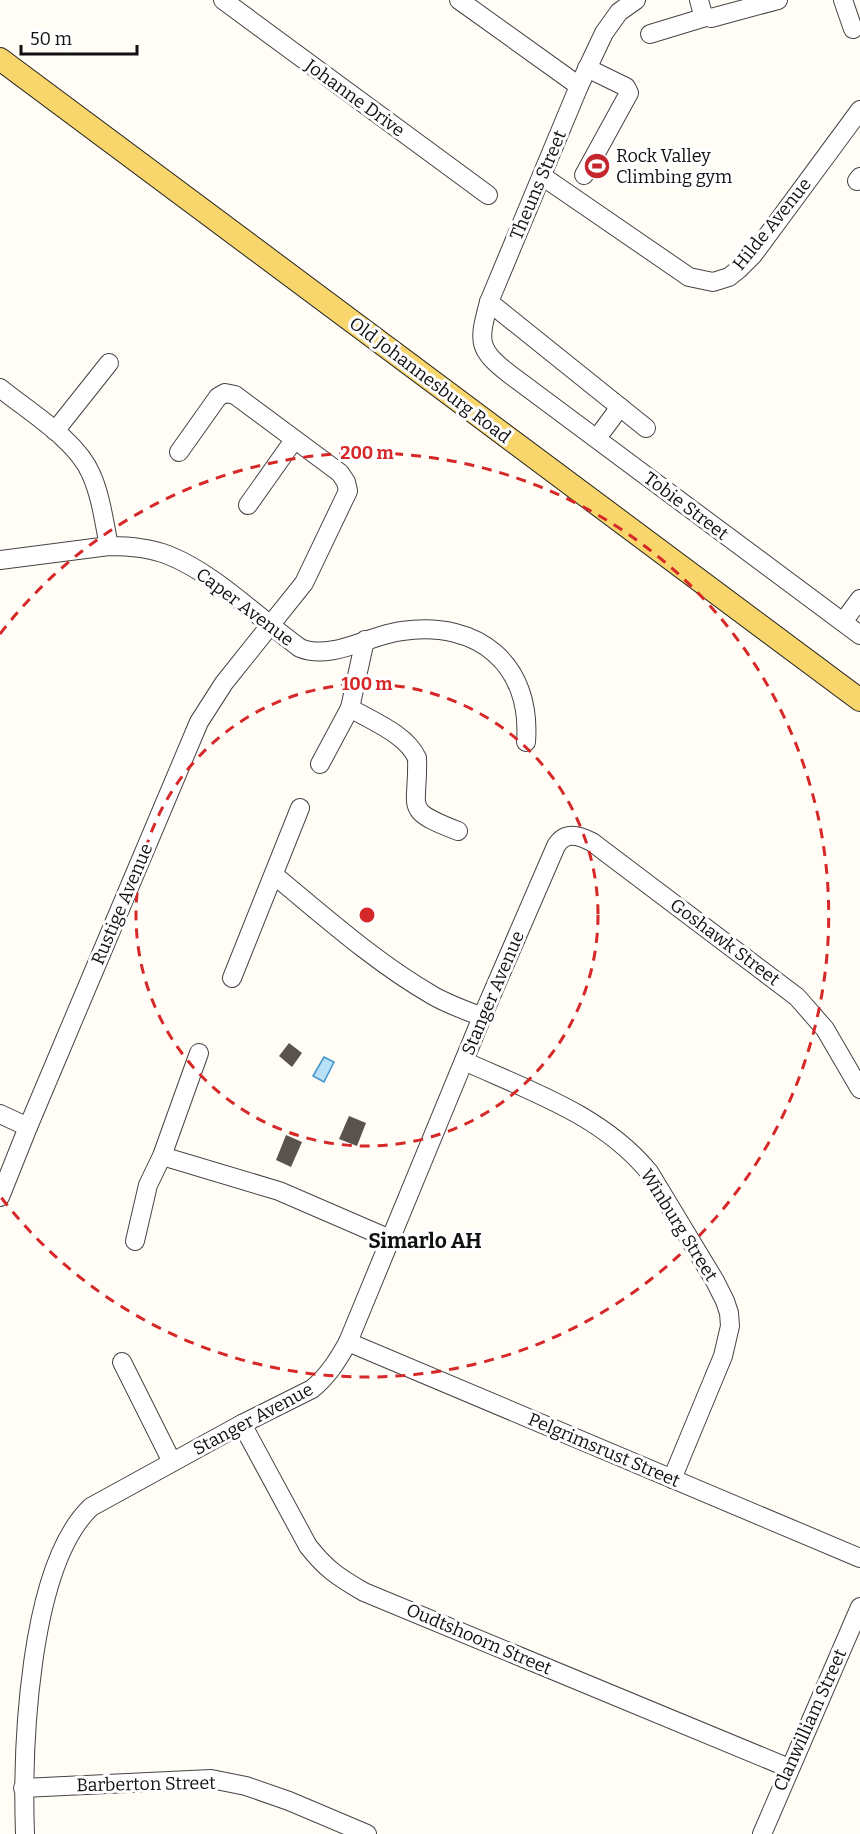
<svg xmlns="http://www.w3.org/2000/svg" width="860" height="1834" font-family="Bitter,serif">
	<rect width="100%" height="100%" fill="#fffdf5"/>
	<path fill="#b9e0f7" stroke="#3f96cf" stroke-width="1.5" d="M324 1057 334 1062 324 1082 313 1076Z"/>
	<g fill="#5a524d">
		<path d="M289 1043 302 1053 292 1067 279 1056Z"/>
		<path d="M349 1116 366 1123 357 1146 339 1139Z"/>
		<path d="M286 1135 302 1142 291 1167 276 1160Z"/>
	</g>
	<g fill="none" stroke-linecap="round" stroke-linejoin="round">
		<defs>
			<g id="minor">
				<path d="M223 0 488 195"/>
				<path d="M459 0 579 86"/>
				<path d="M636 0 619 12 604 33 579 86 489 302C478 343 477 349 512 376L860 635"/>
				<path d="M699 0 703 15 711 18 778 0"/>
				<path d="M843 0 853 29"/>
				<path d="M650 34 706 17"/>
				<path d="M584 175 629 93 626 87 587 68"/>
				<path d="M542 176 689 277 713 282 729 277 739 269 753 255 860 110"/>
				<path d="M857 181 860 177"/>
				<path d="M489 302 646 428"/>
				<path d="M0 388C28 411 77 440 91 474 101 496 104 522 109 546"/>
				<path d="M603 430 620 407"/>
				<path d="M55 431 109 363"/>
				<path d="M248 505 294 440"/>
				<path d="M0 560 109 546C129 546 150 548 168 555 216 574 258 618 300 648 332 661 369 635 402 631 478 620 532 664 526 742"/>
				<path d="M843 622 860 599"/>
				<path d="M350 708C372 721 406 734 417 758 419 810 401 809 458 831"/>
				<path d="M320 764 350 708 365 640"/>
				<path d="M274 875C325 917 375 962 432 995 447 1004 465 1010 482 1017"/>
				<path d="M232 978 300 808"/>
				<path d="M464 1061C530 1091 602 1115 649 1172L715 1281 725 1301 729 1313 730 1326 723 1356 672 1479"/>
				<path d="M0 1114 28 1127"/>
				<path d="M162 1156 279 1191 390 1239"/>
				<path d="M0 1197 28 1127 199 722 224 683 304 583 348 491 346 482 340 473 235 395 225 393 218 397 179 452"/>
				<path d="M135 1241 148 1185 162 1156 199 1053"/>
				<path d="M348 1342 860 1558"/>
				<path d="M122 1362 172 1462"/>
				<path d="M242 1424 308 1546C326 1569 338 1577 364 1592L789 1768"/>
				<path d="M23 1788 211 1779 246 1786 289 1801 367 1834"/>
				<path d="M25 1834C22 1750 28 1567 91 1507L242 1424 312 1389C328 1376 338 1360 348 1342L482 1017 556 846C565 831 578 835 592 842L797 997 825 1029 860 1089"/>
				<path d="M762 1834 860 1607"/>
			</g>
			<path id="major" d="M0 59 860 700"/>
		</defs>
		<use href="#minor" stroke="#444" stroke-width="20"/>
		<use href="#major" stroke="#222" stroke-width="24"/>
		<use href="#minor" stroke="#fff" stroke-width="18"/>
		<use href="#major" stroke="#f9d66b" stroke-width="22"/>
	</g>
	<g fill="none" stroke="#d62828" stroke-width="3" stroke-dasharray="10 8">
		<circle cx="367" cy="915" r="231"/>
		<path d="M0 634A462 462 0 1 1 0 1196"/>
	</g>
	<defs>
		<symbol id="stadium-disc" viewBox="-11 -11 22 22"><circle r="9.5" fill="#c4262e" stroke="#fff"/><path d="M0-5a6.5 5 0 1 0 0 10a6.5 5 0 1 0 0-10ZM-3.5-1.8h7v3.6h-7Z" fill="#fff"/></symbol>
	</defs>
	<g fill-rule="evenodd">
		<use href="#stadium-disc" x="582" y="151" width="30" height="30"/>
	</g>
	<g text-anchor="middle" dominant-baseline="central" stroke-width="6" stroke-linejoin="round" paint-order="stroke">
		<g font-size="18" fill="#111" stroke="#fff">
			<text transform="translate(355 98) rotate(36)">Johanne Drive</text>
			<text transform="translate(538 185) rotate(-67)">Theuns Street</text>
			<text transform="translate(772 224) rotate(-51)">Hilde Avenue</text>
			<text transform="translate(430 380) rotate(37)">Old Johannesburg Road</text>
			<text transform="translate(686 506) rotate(37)">Tobie Street</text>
			<text transform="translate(245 607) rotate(37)">Caper Avenue</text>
			<text transform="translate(122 904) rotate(-67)">Rustige Avenue</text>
			<text transform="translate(725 942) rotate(37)">Goshawk Street</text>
			<text transform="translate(493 993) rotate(-67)">Stanger Avenue</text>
			<text transform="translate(679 1225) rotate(58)">Winburg Street</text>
			<text transform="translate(253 1419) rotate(-28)">Stanger Avenue</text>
			<text transform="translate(604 1450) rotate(23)">Pelgrimsrust Street</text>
			<text transform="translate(479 1639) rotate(23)">Oudtshoorn Street</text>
			<text transform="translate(810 1720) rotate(-66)">Clanwilliam Street</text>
			<text transform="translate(146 1784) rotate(-1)">Barberton Street</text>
		</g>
		<g font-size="18" fill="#111" stroke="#fff" text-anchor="start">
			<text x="616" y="156">Rock Valley<tspan x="616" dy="21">Climbing gym</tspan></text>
		</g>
		<g font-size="21" font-weight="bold" fill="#111" stroke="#fff">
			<text x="425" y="1241">Simarlo AH</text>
		</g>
	</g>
	<circle cx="367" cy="915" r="9" fill="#d62828" stroke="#fff" stroke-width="3"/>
	<g font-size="18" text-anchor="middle" font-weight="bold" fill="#d62828" stroke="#fff" stroke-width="6" stroke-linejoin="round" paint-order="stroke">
		<text x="367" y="459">200 m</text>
		<text x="367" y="690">100 m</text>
	</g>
	<path d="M21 45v9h116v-9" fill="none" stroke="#111111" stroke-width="3"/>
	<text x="30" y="45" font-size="18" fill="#111111" stroke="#ffffff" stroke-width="4.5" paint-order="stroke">50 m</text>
</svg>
